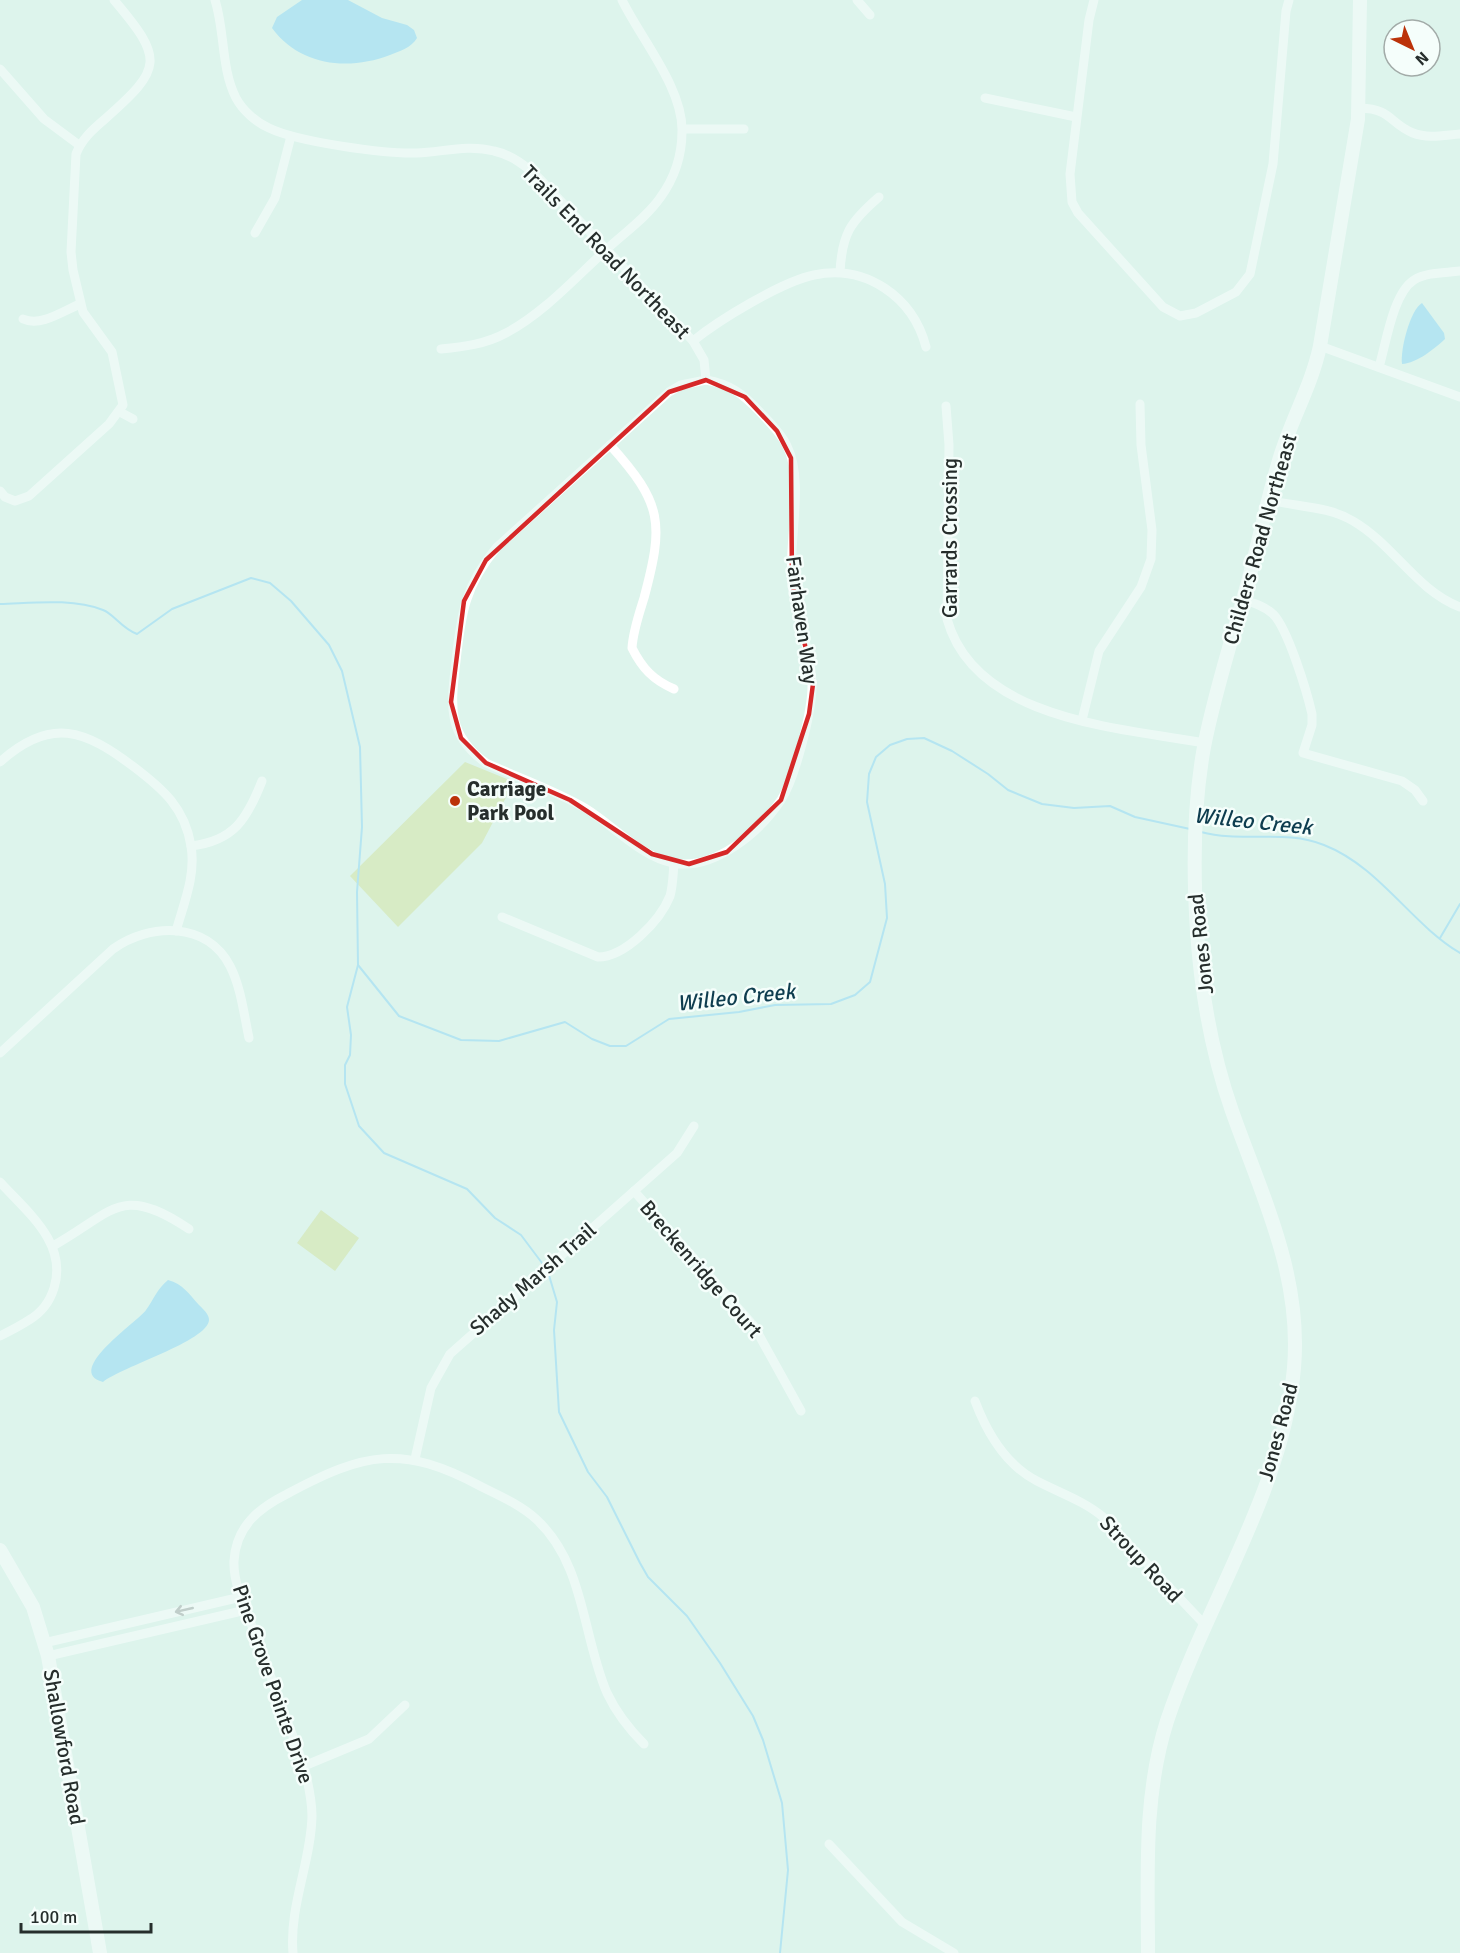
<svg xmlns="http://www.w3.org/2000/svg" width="1460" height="1953" font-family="Signika,sans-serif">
	<rect width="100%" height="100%" fill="#ddf4ec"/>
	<g fill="#d0df95">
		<path d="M465 762 514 782 482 843 398 927 350 876Z"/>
		<path d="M321 1210 359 1238 335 1271 297 1243Z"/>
	</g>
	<g fill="#85d3f6">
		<path d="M302 0H348L382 18 407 25 414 30 417 38C411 48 400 51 390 55 348 71 300 66 272 28L277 17Z"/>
		<path d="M1422 303 1444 333 1445 339C1434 349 1417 363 1402 364 1400 350 1410 310 1422 303Z"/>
		<path d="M168 1280C183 1284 189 1294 199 1305 203 1309 209 1314 209 1320 208 1341 121 1367 103 1382 63 1371 139 1321 146 1310 154 1299 157 1289 168 1280Z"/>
	</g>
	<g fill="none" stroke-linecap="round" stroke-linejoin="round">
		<g stroke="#85d3f6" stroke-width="2">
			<path d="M0 604C33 603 72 598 103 610 114 614 121 628 137 634L172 609 251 578 270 583 291 601 329 645 342 671 360 747 362 827 357 892 358 965 399 1016 461 1040 499 1041 565 1022 592 1039 610 1046H626L669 1019 739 1012 775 1005 831 1004 855 995 870 982 887 918 885 884 867 802 869 774 876 757 890 745 907 739 924 738 952 751 988 774 1008 790 1042 804 1074 808 1110 806 1135 817 1190 829"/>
			<path d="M1201 832C1242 843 1285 829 1324 845 1380 867 1410 923 1460 953"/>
			<path d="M1440 938 1460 904"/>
			<path d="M358 965 347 1007 351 1035 350 1055 345 1065V1084L359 1126 384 1153 467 1189 495 1218 521 1235 545 1267"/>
			<path d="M548 1272 557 1302 554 1330 559 1412 588 1472 607 1497 640 1563 648 1577 687 1616 720 1663 753 1716 763 1740 782 1803 788 1870 780 1953"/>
		</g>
		<g stroke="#fff" stroke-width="9">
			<path d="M215 0C225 31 221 69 236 98 243 111 256 122 269 128 298 142 384 154 417 153 443 152 468 144 494 151 512 155 526 166 540 179L693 341 704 360 706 380"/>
			<path d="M857 0 870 15"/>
			<path d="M1094 0 1089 20 1070 174 1072 202 1078 213 1163 307 1180 316 1196 313 1236 292 1250 274 1273 164 1286 11 1289 0"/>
			<path d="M0 69 44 119 79 145"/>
			<path d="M985 98 1076 117"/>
			<path d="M1360 108C1392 109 1389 123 1413 133 1428 139 1445 135 1460 134"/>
			<path d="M683 129H744"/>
			<path d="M255 233 275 198 291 136"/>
			<path d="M840 272C842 234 850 222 879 197"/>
			<path d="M23 319C41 327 63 311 80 304"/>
			<path d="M693 341C719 320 781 282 814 275 866 264 913 297 926 347"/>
			<path d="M1320 346 1460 397"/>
			<path d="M441 349C463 347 486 344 506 333 544 313 576 277 607 249 624 233 646 218 660 198 674 179 682 155 682 131 683 88 641 39 622 0"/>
			<path d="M1379 367C1386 344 1393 293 1414 280 1427 272 1445 273 1460 271"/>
			<path d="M706 380C730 384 743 394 759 411 769 422 781 433 787 446 805 482 788 541 792 581 795 616 811 648 812 683 813 709 795 779 781 800 760 832 714 871 673 863 641 857 613 825 585 808 554 790 519 778 486 763 446 734 451 705 456 661 461 614 465 585 497 547L669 392 681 385Z"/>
			<path d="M946 406 949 445 947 619C975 720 1119 728 1205 743"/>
			<path d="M120 412 133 419"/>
			<path d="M610 445C663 504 664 523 644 598 639 614 633 631 632 648 642 668 653 680 674 689"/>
			<path d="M0 491 5 497 15 501 29 496 109 424 123 405 112 352 83 312 73 270 71 252 76 154C82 139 92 130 105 119 163 68 164 59 114 0"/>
			<path d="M1269 500C1297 507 1328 506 1353 521 1394 545 1416 590 1460 607"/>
			<path d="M1243 600C1254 603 1264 606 1273 614 1288 629 1307 692 1312 714V725L1303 753 1402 781 1415 790 1423 801"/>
			<path d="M1082 720 1099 651 1141 587 1151 559 1152 530 1141 445 1140 404"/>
			<path d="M0 762C51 716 85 730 134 767 163 789 185 808 191 846 196 875 184 903 176 931"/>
			<path d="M191 846C234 841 247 819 262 781"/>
			<path d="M502 917 598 957C625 957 660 921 670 896 673 886 673 874 674 863"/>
			<path d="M0 1053 113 949C149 923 207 921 230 966 241 987 244 1015 249 1038"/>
			<path d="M0 1182C27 1212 68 1243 54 1288 50 1301 41 1313 29 1320 20 1326 10 1331 0 1336"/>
			<path d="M634 1191 754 1326 801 1411"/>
			<path d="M53 1246C114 1212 120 1183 189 1229"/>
			<path d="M975 1401C987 1433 1006 1465 1037 1481 1060 1493 1084 1501 1103 1517L1205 1625"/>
			<path d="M415 1459 431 1388 450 1354 677 1153 694 1126"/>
			<path d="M44 1643 241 1597"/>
			<path d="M48 1656 246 1610"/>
			<path d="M304 1766 369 1739 405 1705"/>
			<path d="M829 1844 902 1922 954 1953"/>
			<path d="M293 1953C289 1906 311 1862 312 1816 312 1798 308 1783 304 1766 288 1722 271 1678 255 1634 247 1612 233 1585 234 1561 236 1526 259 1508 287 1494 365 1452 402 1444 482 1487 500 1496 521 1505 536 1519 585 1564 582 1635 607 1693 616 1712 629 1729 644 1744"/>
		</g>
		<g stroke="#fff" stroke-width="14">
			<path d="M0 1550 33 1607 48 1656 100 1953"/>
			<path d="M1148 1953C1148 1875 1143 1796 1167 1721 1205 1606 1284 1489 1294 1368 1302 1275 1262 1196 1232 1111 1212 1054 1201 991 1197 931 1193 870 1193 807 1204 747 1215 690 1234 633 1249 578 1259 540 1267 501 1278 464 1289 423 1311 388 1320 346L1358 119 1360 0"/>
		</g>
	</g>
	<defs><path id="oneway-shaft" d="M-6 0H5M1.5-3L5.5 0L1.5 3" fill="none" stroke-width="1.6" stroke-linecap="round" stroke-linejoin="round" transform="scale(1.5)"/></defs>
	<use stroke="#9da1a0" href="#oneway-shaft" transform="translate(184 1610) rotate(167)"/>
	<path d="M0 0H1460V1953H0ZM706 380 745 397 777 431 791 458 792 582 813 684 809 714 781 800 727 852 689 864 652 854 570 800 486 763 461 738 451 702 464 601 486 560 669 392Z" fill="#ddf4ec" fill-opacity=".55" fill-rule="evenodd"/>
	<path fill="none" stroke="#d62828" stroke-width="4.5" stroke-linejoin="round" d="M706 380 745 397 777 431 791 458 792 582 813 684 809 714 781 800 727 852 689 864 652 854 570 800 486 763 461 738 451 702 464 601 486 560 669 392Z"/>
	<circle fill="#bb3209" stroke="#f5fefb" stroke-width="2" cx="455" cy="801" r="6"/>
	<g text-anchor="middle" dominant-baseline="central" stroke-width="5" stroke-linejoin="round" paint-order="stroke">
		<g font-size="21" fill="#262e2c" stroke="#f5fefb">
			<text transform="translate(606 252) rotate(46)">Trails End Road Northeast</text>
			<text transform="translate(950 538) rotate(-90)">Garrards Crossing</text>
			<text transform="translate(1260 539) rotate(-74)">Childers Road Northeast</text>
			<text transform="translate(802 620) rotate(82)">Fairhaven Way</text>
			<text transform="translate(1201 944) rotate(-96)">Jones Road</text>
			<text transform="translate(701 1269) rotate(49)">Breckenridge Court</text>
			<text transform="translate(533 1279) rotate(-41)">Shady Marsh Trail</text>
			<text transform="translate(1278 1432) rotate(-75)">Jones Road</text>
			<text transform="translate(1141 1559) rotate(47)">Stroup Road</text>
			<text transform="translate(273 1684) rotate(71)">Pine Grove Pointe Drive</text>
			<text transform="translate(64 1747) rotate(80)">Shallowford Road</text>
		</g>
		<g font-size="21" font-weight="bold" fill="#262e2c" stroke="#f5fefb" text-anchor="start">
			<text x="467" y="789">Carriage<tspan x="467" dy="24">Park Pool</tspan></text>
		</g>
		<g font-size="22" font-style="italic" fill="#0e3d4f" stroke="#f5fefb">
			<text transform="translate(1253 821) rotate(6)">Willeo Creek</text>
			<text transform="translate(736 997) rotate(-6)">Willeo Creek</text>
		</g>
	</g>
	<g transform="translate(1412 48) rotate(137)"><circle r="28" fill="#f5fefb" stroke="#a2aba8" stroke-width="1.5"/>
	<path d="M0-4.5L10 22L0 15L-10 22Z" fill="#bb3209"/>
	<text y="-9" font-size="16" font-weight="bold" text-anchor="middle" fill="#262e2c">N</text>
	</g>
	<path d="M21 1923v9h130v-9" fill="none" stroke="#262e2c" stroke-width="3"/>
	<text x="30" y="1923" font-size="18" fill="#262e2c" stroke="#f5fefb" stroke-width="4.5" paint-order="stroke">100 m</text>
</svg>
